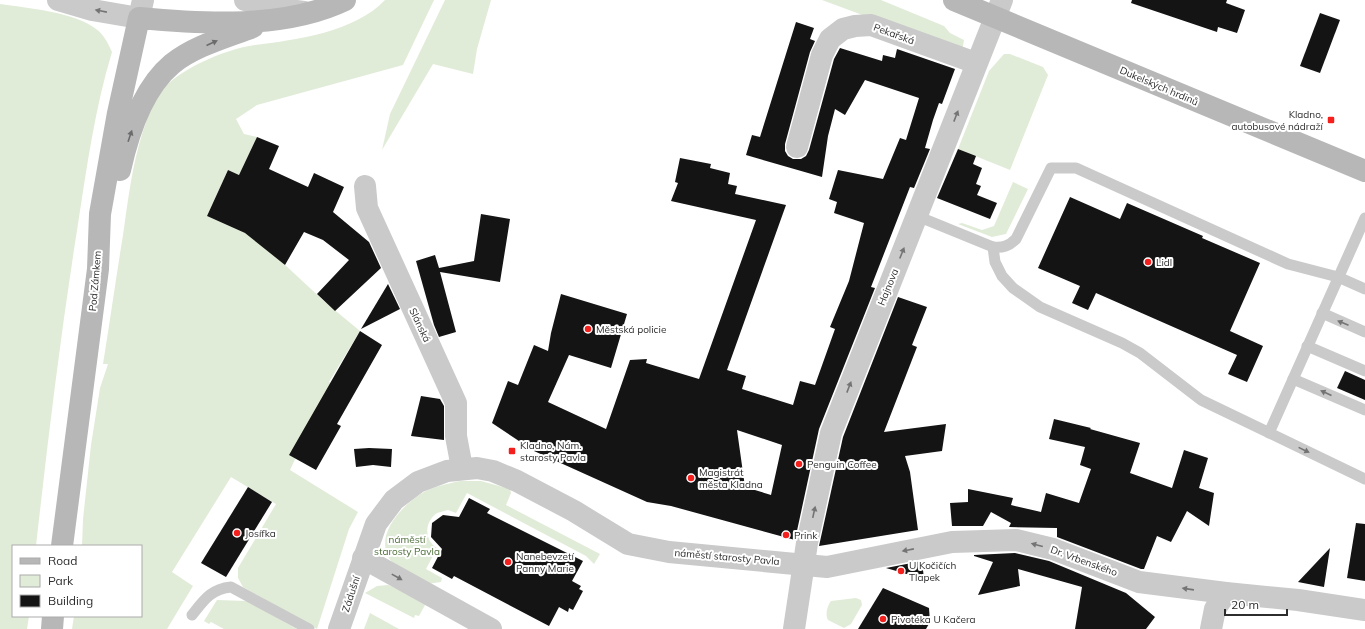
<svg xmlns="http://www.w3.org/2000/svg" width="1365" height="629" font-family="Mulish,sans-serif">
	<rect width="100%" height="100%" fill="#fff"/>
	<g fill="#e1ecd8">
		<path d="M385 0H434L403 65 257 105 236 119 244 134 257 137 239 175 228 170 207 216 256 238 325 302 360 331 329 382 331 383 290 470 358 512 349 529 317 629 243 587 238 578V568L276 504 231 477 172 572 193 586 167 629H72L74 616H141V546H82L83 519 91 445 100 388 108 364H103C110 321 116 278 123 235 128 200 132 165 143 131 147 121 150 107 156 97 173 71 225 49 255 45 296 40 355 32 385 0Z"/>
		<path d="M445 0H491L477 49 473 74 433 64 382 150 390 114Z"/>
		<path d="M822 0H881L944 26 950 33 964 40 962 52Z"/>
		<path d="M0 4C27 8 75 12 96 29 104 35 108 43 112 52 95 108 87 166 78 224 61 331 48 438 36 546H13V616H29L27 629H0Z"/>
		<path d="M1004 54H1010L1043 67 1048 75 1010 170 958 149 989 71Z"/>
		<path d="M1013 182 1028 189 1006 234 992 237 958 224 962 223 982 230 994 226Z"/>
		<path d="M460 481H481L510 489 511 493 506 505 600 554 594 564 586 556 467 493 456 513 448 510 437 513C424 522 424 540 437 548L426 569 442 578 441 582 427 584C416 578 400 572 391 561 372 536 403 504 424 492 435 486 447 484 460 481Z"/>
		<path d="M388 585 424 599 425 605 419 616 415 615 414 618 365 593 377 586Z"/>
		<path d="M856 598 861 600 862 605 851 624 844 628 828 620C825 615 827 606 831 601Z"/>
		<path d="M217 600 247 601 297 629H224L211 622 209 624 204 621Z"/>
		<path d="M370 613 399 629H364Z"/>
	</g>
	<g fill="#141414" fill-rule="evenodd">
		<path d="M1132 0H1227L1226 3 1245 10 1237 33 1218 27 1217 32 1131 3Z"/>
		<path d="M1320 13 1340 20 1320 73 1300 66Z"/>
		<path d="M796 22 814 28 810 39 815 41 810 52 785 144V151L788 156 793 159H801L806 156 809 150 834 59 840 48 882 61 883 55 895 58 897 49 955 69 942 104 939 103 933 120 925 148 930 149 914 188 910 187 871 287 875 288 819 429 795 540 671 506 647 502 534 451 492 423 508 381 518 385 534 345 548 351 551 333 561 294 627 314 611 368 569 355 548 402 606 429 630 360 647 359 646 363 699 379 756 220 671 201 678 183 675 182 680 158 711 164 710 168 730 173 728 184 737 186 735 194 786 205 727 370 746 376 742 389 793 405 800 381 815 385 835 329 830 327 849 281 864 223 834 213 837 202 829 199 838 170 883 179 900 138 906 140 919 98 865 80 845 115 835 109 828 136 822 177 746 155 752 135 760 137ZM737 430 782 445 771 495 745 487Z"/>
		<path d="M257 137 279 146 269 169 308 187 314 173 344 187 333 212 369 242 381 268 335 311 317 294 349 260 323 240 304 232 285 265 245 233 207 216 228 170 239 175Z"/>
		<path d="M958 149 976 156 973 164 982 168 976 184 981 186 977 195 997 203 990 219 937 198Z"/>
		<path d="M1070 197 1120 219 1127 203 1203 236 1202 238 1260 263 1230 331 1263 346 1247 382 1228 374 1237 355 1096 293 1088 310 1072 303 1080 286 1038 268Z"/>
		<path d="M481 214 510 219 500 282 440 272 456 332 439 337 434 325 416 261 435 255 439 268 474 261Z"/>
		<path d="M388 284 400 309 361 329Z"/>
		<path d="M898 297 927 307 912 345 917 347 884 432 946 424 942 451 905 456 910 472 918 530 819 546 843 437Z"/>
		<path d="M360 331 382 345 337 424 341 426 316 470 289 455Z"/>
		<path d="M1345 371 1365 380V400L1337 388Z"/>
		<path d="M421 396 440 399 444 406V440L411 436Z"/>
		<path d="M1054 419 1091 428 1090 429 1140 443 1130 473 1172 488 1184 450 1208 458 1199 488 1214 493 1209 526 1187 511 1171 542 1157 536 1144 569H1141L1057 537V528L1009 527 1011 523 991 512 983 526H952L950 503 968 502V489L1013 498 1011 505 1041 512 1046 493 1079 503 1091 469 1080 465 1085 447 1049 439Z"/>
		<path d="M369 448 392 449 391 467 373 465 356 467 354 449Z"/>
		<path d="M248 487 272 502 226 577 201 563Z"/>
		<path d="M469 498 490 509 487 513 583 561 572 581 581 586 579 589 583 591 573 610 569 608 568 612 559 607 549 626 454 576 452 579 432 568 442 549 431 537 432 523 443 515 459 517Z"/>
		<path d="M1356 523 1365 524V581L1347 578Z"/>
		<path d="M1330 548 1324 587 1298 582Z"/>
		<path d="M1015 553 1049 561 1126 593 1155 617 1146 629H1075L1082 587 1018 569 1020 586 978 595 993 562 974 556V555Z"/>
		<path d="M922 561 924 579 886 568Z"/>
		<path d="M883 588 929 608 930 622 926 629H858Z"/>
	</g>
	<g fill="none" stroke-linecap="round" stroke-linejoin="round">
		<g stroke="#cacaca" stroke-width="11">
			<path d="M917 216 993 247 995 262 1002 276 1013 288 1040 307 1122 343 1140 353 1201 400 1365 479"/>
			<path d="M993 247C1003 248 1009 246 1016 239L1051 168H1076L1288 264 1338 277 1365 289"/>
			<path d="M1322 313 1365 332"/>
			<path d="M1307 346 1365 371"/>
			<path d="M1293 379 1365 410"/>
			<path d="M1269 433 1365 218"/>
			<path d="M192 615C204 600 211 589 231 587L309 629"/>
		</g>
		<g stroke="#cacaca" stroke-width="22">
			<path d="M58 0 92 10 139 18 143 0"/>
			<path d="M245 0 268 7 304 12"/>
			<path d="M797 147 822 55 830 39 843 29 855 26 871 25 976 63"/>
			<path d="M365 186 367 208 456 403V436L462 468"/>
			<path d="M363 558 491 629"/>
			<path d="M339 629 376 524 394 500 418 482 447 471 477 468 493 471 517 481 574 511 628 544 669 552 827 567 952 542 1016 540 1053 549 1139 582 1226 593 1298 600 1365 610"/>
			<path d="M794 629 807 543 831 433 1002 0"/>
			<path d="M1211 629 1215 609 1226 593"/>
		</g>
		<g stroke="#b7b7b7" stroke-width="22">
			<path d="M954 0 1365 171"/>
			<path d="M120 170C128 134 142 89 172 64 194 46 227 37 253 27"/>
			<path d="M62 546 98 269 100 214 118 113 139 18C204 24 285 29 345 0"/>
			<path d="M52 629 53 616"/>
		</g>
	</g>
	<defs><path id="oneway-solid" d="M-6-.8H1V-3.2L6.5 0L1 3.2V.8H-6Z"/></defs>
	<g fill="#747474">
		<use href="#oneway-solid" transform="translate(101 11) rotate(-169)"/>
		<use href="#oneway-solid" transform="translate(956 116) rotate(-69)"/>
		<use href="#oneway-solid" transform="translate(902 253) rotate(-68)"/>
		<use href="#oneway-solid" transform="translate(1343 323) rotate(-157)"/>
		<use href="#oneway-solid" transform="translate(849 387) rotate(-69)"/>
		<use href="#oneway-solid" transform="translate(1326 393) rotate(-156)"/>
		<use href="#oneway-solid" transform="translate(1304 450) rotate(26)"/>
		<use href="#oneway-solid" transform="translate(814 512) rotate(-78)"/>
		<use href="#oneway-solid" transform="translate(1037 545) rotate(-165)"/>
		<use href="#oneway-solid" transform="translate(908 550) rotate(169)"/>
		<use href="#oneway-solid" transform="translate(397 577) rotate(29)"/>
		<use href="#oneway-solid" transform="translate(1188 589) rotate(-172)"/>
	</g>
	<g fill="#6b6b6b">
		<use href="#oneway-solid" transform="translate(212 43) rotate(-24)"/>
		<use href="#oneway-solid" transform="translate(130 136) rotate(-71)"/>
	</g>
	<g fill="#f4201e" stroke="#fff" stroke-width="1.5">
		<rect x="1327" y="116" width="8" height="8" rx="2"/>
		<circle cx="1148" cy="262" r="4"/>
		<circle cx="588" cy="329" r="4"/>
		<rect x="508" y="447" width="8" height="8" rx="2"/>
		<circle cx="799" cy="464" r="4"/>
		<circle cx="691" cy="478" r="4"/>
		<circle cx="237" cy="533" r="4"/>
		<circle cx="786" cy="535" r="4"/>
		<circle cx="508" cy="562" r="4"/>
		<circle cx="901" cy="571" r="4"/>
		<circle cx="883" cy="619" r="4"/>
	</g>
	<g text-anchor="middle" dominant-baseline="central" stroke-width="4" stroke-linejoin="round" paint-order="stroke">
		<g font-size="10" fill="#2d2d2d" stroke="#fff">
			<text transform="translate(894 34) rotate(20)">Pekařská</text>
			<text transform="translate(1159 86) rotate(23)">Dukelských hrdinů</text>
			<text transform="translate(95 281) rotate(-85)">Pod Zámkem</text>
			<text transform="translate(888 287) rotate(-68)">Hajnova</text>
			<text transform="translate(420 325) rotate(65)">Slánská</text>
			<text transform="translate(727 557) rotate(5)">náměstí starosty Pavla</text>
			<text transform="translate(1084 561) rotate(20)">Dr. Vrbenského</text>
			<text transform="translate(351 594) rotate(-72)">Zádušní</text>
		</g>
		<g font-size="10" fill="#2d2d2d" stroke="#fff" text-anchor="start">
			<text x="1323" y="114" text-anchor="end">Kladno,<tspan x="1323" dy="12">autobusové nádraží</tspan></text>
			<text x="1156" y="262">Lidl</text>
			<text x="596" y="329">Městská policie</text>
			<text x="520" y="445">Kladno, Nám.<tspan x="520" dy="12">starosty Pavla</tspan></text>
			<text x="807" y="464">Penguin Coffee</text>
			<text x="699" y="472">Magistrát<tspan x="699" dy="12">města Kladna</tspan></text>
			<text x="245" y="533">Josífka</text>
			<text x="794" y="535">Prink</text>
			<text x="516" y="556">Nanebevzetí<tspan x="516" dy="12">Panny Marie</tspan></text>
			<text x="909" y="565">U Kočičích<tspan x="909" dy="12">Tlapek</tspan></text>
			<text x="891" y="619">Pivotéka U Kačera</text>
		</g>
		<g font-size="10" fill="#4b6c36" stroke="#fff">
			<text x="407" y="539">náměstí<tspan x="407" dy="12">starosty Pavla</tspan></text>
		</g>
	</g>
	<rect x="12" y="545" width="130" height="72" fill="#ffffff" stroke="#ababab"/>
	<rect x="20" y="558" width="20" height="6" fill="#b7b7b7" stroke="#ababab"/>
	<text x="48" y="565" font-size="12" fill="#2d2d2d">Road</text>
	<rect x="20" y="575" width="20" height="12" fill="#e1ecd8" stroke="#ababab"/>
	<text x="48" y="585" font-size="12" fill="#2d2d2d">Park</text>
	<rect x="20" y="595" width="20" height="12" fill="#141414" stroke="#ababab"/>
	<text x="48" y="605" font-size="12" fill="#2d2d2d">Building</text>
	<path d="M1225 609v6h62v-6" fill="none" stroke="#2d2d2d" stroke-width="2"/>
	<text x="1231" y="609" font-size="12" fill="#2d2d2d" stroke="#ffffff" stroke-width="3" paint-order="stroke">20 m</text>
</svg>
